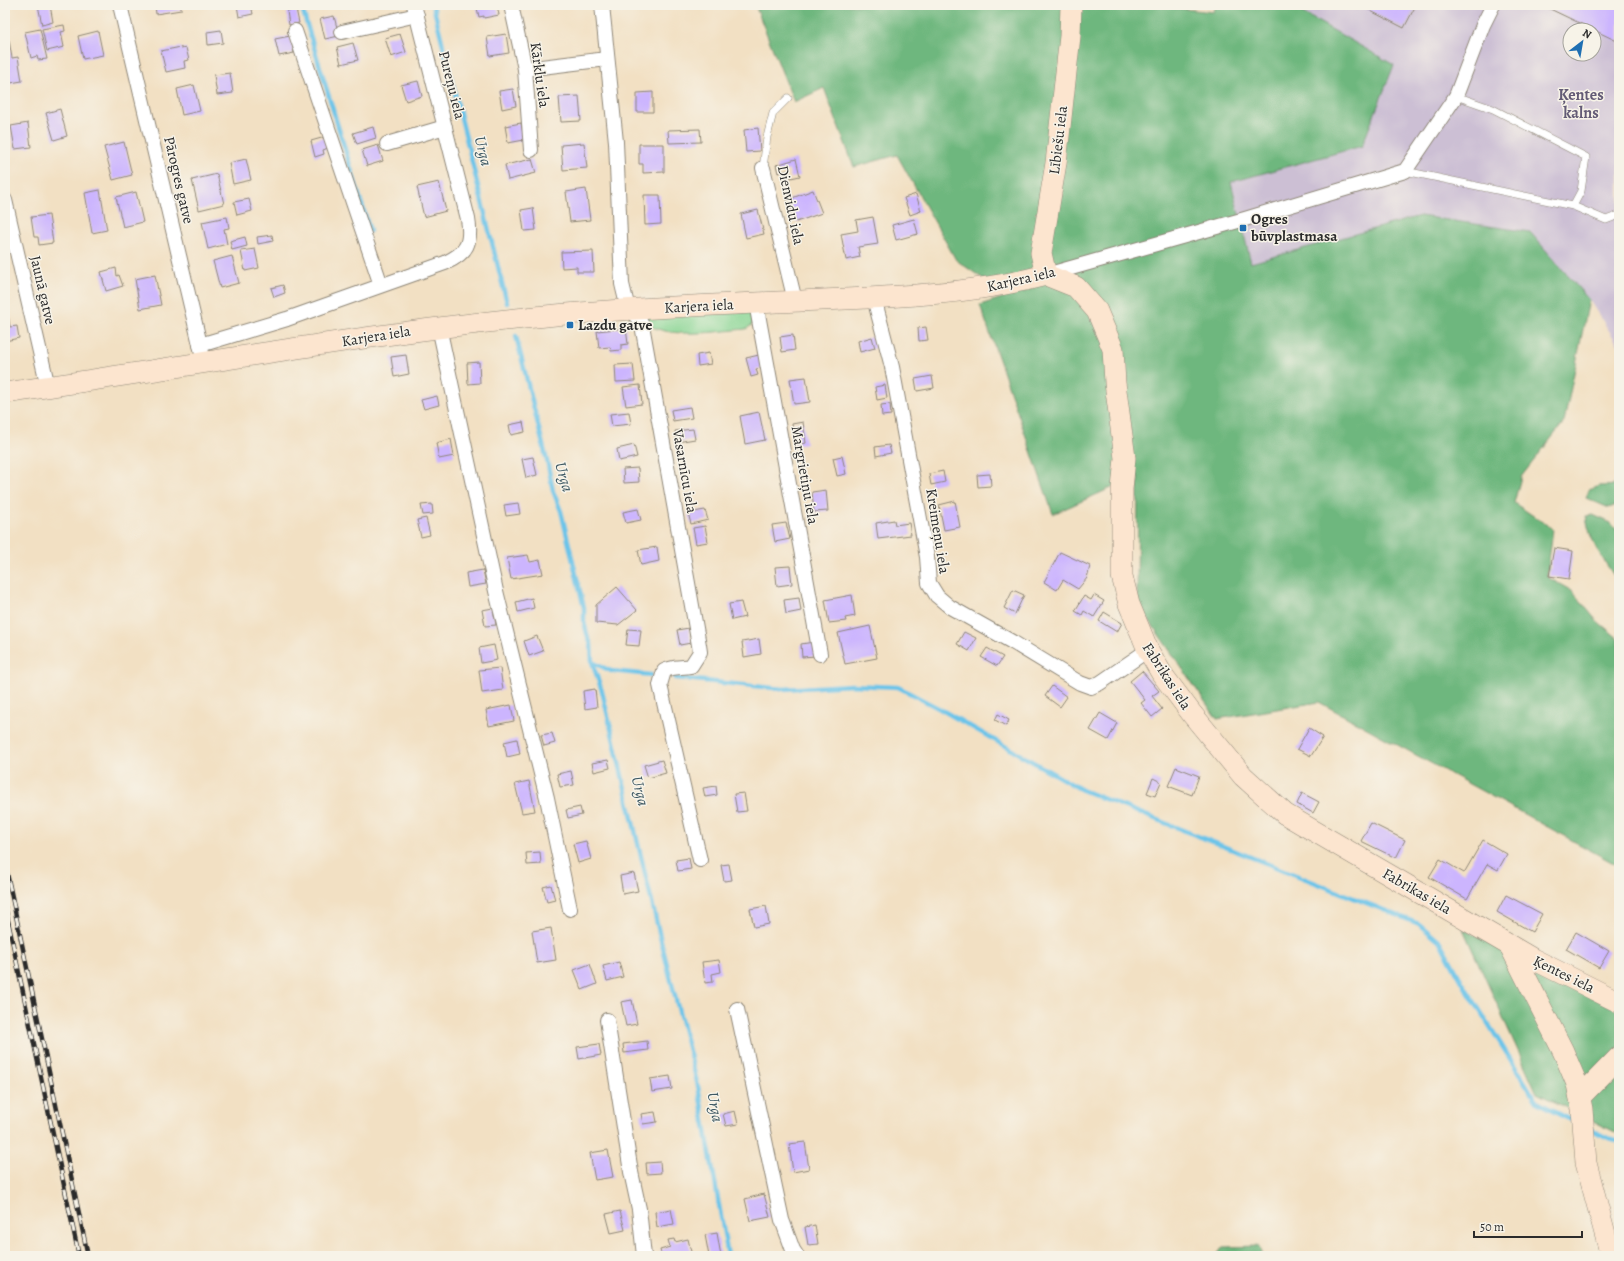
<svg xmlns="http://www.w3.org/2000/svg" width="1624" height="1261" font-family="Alegreya,serif">
	<rect width="100%" height="100%" fill="#f7f3e8"/>
	<filter id="ink" filterUnits="userSpaceOnUse"><feTurbulence type="fractalNoise" baseFrequency=".025" numOctaves="2"/><feDisplacementMap in="SourceGraphic" scale="8" xChannelSelector="R" yChannelSelector="G"/><feConvolveMatrix kernelMatrix="1 2 1 2 8 2 1 2 1" color-interpolation-filters="sRGB"/></filter>
	<filter id="wash" filterUnits="userSpaceOnUse"><feTurbulence type="fractalNoise" baseFrequency=".012" numOctaves="4" result="noise"/><feDisplacementMap in="SourceGraphic" scale="16" xChannelSelector="R" yChannelSelector="G"/><feGaussianBlur stdDeviation="0.9" result="paint"/><feColorMatrix in="noise" values="0 0 0 0 0 0 0 0 0 0 0 0 0 0 0 0 0 1.4 0 .05"/><feComposite in="paint" operator="in"/></filter>
	<g filter="url(#wash)">
		<rect width="100%" height="100%" fill="#f2e0c3"/>
		<path fill="#ccbfd4" fill-rule="evenodd" d="M1289 5H1619V346L1589 300 1420 216 1251 264 1231 182 1362 146 1330 29ZM1570 30H1594V54H1570Z"/>
		<path fill="#89d694" stroke="#5a8060" d="M749 312 754 316 752 325 746 329C719 331 668 340 646 323V317Z"/>
		<g fill="#6eb77e" stroke="#4c7154">
			<path d="M755 5H1148L1213 12 1215 5H1289L1394 65 1362 146 1231 182 1251 263 1420 216 1530 232 1589 300 1564 422 1521 477 1514 503 1553 529 1547 577 1572 591 1596 620 1619 639V866L1319 702 1217 719 1137 603 1138 476 1053 514 980 305 1008 296 956 260 897 155 854 167 824 88 794 102Z"/>
			<path d="M1619 485V504L1609 508 1586 498 1589 490 1600 486Z"/>
			<path d="M1593 515 1611 523 1619 533V584C1605 560 1590 546 1586 516Z"/>
			<path d="M1463 929 1619 1011V1134L1537 1093Z"/>
			<path d="M1259 1246 1262 1256H1216L1223 1247Z"/>
		</g>
		<g fill="none" stroke-linecap="round" stroke-linejoin="round">
			<g stroke="#6cc4e9" stroke-width="4.5">
				<path d="M301 5 370 231"/>
				<path d="M433 5 507 303"/>
				<path d="M516 336 548 465 553 491 561 511 584 608V622L588 638 591 644 592 662 602 691 662 945 698 1086 728 1256"/>
				<path d="M592 662 611 671 651 675"/>
				<path d="M675 678 783 689 852 685 898 687 940 709 1082 790 1419 924 1440 942 1464 985 1537 1102 1576 1122"/>
				<path d="M1590 1129 1619 1143"/>
			</g>
		</g>
		<g id="blocks">
			<g fill="#ccb5fe">
				<path d="M38 5H50L53 22 42 25Z"/>
				<path d="M155 5H181V10L156 14Z"/>
				<path d="M237 5H251L253 14 239 17Z"/>
				<path d="M482 5H497L499 15 484 18V16L479 17 477 8 483 6Z"/>
				<path d="M1359 5H1416L1404 28Z"/>
				<path d="M1550 5H1619V42L1548 8Z"/>
				<path d="M296 9 299 23 289 25 287 11Z"/>
				<path d="M334 16 339 36 325 39 320 19Z"/>
				<path d="M64 25 65 31 61 32 64 47 47 51 42 29Z"/>
				<path d="M40 29 47 59 38 60 37 56 31 58 25 32Z"/>
				<path d="M221 30 223 43 208 45 207 32Z"/>
				<path d="M98 31 103 55 83 59 78 36Z"/>
				<path d="M400 34 406 52 391 57 385 38Z"/>
				<path d="M506 34 509 53 490 56 487 37Z"/>
				<path d="M290 36 294 53 279 56 275 39Z"/>
				<path d="M9 40 12 58 18 57 22 81 5 84V41Z"/>
				<path d="M353 43 358 60 341 64 337 47Z"/>
				<path d="M181 47V49L186 48 189 60 184 61 185 68 166 72 161 51Z"/>
				<path d="M230 73 233 93 217 95 214 75Z"/>
				<path d="M418 81 422 96 406 101 401 85Z"/>
				<path d="M194 85 200 111 182 115 177 89Z"/>
				<path d="M513 89 516 106 502 109 499 91Z"/>
				<path d="M653 92V112H637V93Z"/>
				<path d="M579 96 581 121 561 122 559 97Z"/>
				<path d="M60 109 67 136 54 140 46 113Z"/>
				<path d="M28 123 31 147 15 149 11 126Z"/>
				<path d="M521 123 524 140 508 143 505 126Z"/>
				<path d="M373 127 376 138 357 144 353 133Z"/>
				<path d="M758 128 760 151 746 152 744 130Z"/>
				<path d="M700 129 701 142 669 143 668 130Z"/>
				<path d="M325 137 328 148 323 150 324 154 315 157 311 141Z"/>
				<path d="M124 142 132 175 113 180 104 147Z"/>
				<path d="M584 143 587 168 563 170 561 145Z"/>
				<path d="M639 144H664V172L643 173V164H639Z"/>
				<path d="M378 145 383 161 367 166 362 150Z"/>
				<path d="M246 159 251 180 233 184 229 163Z"/>
				<path d="M532 159 536 173 508 180 505 165Z"/>
				<path d="M796 159 800 176 791 178 789 170 778 173 776 165Z"/>
				<path d="M217 174 224 204 199 210 192 180Z"/>
				<path d="M439 182 446 211 424 217 417 187Z"/>
				<path d="M586 189 590 220 570 222 566 192Z"/>
				<path d="M100 190 107 230 92 233 85 193Z"/>
				<path d="M813 190 822 213 796 222 787 200Z"/>
				<path d="M136 192 143 222 123 227 116 197Z"/>
				<path d="M916 194 921 211 910 215 904 198Z"/>
				<path d="M644 195H660L661 224 645 225Z"/>
				<path d="M249 199 252 211 237 215 234 202Z"/>
				<path d="M533 208 536 230 524 231 521 210Z"/>
				<path d="M758 210 764 234 746 238 741 214Z"/>
				<path d="M49 215 53 243 39 245 38 237H34L31 217Z"/>
				<path d="M227 217 229 228 224 229 227 244 208 249 202 222Z"/>
				<path d="M873 217 878 244 858 247 860 257 846 260 841 234 858 231 856 220Z"/>
				<path d="M914 219 918 234 896 240 892 225Z"/>
				<path d="M272 235 273 241 258 244 257 237Z"/>
				<path d="M245 237 247 246 232 250 230 241Z"/>
				<path d="M255 249 259 268 245 271 241 251Z"/>
				<path d="M593 251 594 272H577V267L562 268 561 252Z"/>
				<path d="M232 256 239 283 220 288 213 261Z"/>
				<path d="M116 268 117 276 119 275 123 286 106 291 101 272Z"/>
				<path d="M155 275 161 305 140 309 135 279Z"/>
				<path d="M283 285 285 293 274 297 271 288Z"/>
				<path d="M5 308H7L10 327 17 326 19 338 5 341Z"/>
				<path d="M926 327 928 340 919 341 918 328Z"/>
				<path d="M626 328 628 344 621 345V350L611 351 610 347 599 348 597 331Z"/>
				<path d="M793 335 795 350 782 352 780 337Z"/>
				<path d="M872 337 875 348 860 352 858 341Z"/>
				<path d="M709 353 711 364 698 366 697 355Z"/>
				<path d="M406 355 409 374 394 377 391 357Z"/>
				<path d="M759 355 762 368 756 369 758 375 751 377 746 358Z"/>
				<path d="M479 362 480 383 468 384 467 363Z"/>
				<path d="M633 364 635 381 616 382 615 365Z"/>
				<path d="M932 376 934 388 917 391 915 379Z"/>
				<path d="M806 377 810 402 794 404 790 379Z"/>
				<path d="M640 385 642 404 626 406 623 387Z"/>
				<path d="M885 385 887 398 877 400 875 387Z"/>
				<path d="M437 396 439 405 424 409 421 400Z"/>
				<path d="M890 404 891 415 882 416 881 405Z"/>
				<path d="M690 407 692 418 673 421 671 410Z"/>
				<path d="M629 412 631 424 612 426 610 414Z"/>
				<path d="M759 412 765 440 745 444 740 416Z"/>
				<path d="M523 422 525 432 511 435 509 425Z"/>
				<path d="M803 422 806 443 795 445 792 424Z"/>
				<path d="M693 429 695 439 677 442 675 431Z"/>
				<path d="M451 439 454 456 439 459 436 443Z"/>
				<path d="M634 445 637 457 619 461 617 449Z"/>
				<path d="M889 445 891 453 876 456 875 447Z"/>
				<path d="M842 456 846 474 837 476 833 458Z"/>
				<path d="M533 457 537 475 526 478 522 459Z"/>
				<path d="M638 468 639 482 624 483 623 469Z"/>
				<path d="M943 471 945 482 931 485 929 474Z"/>
				<path d="M990 474 991 486 978 487 977 475Z"/>
				<path d="M826 490 828 511 814 512 812 492Z"/>
				<path d="M955 501 960 527 944 530 939 505Z"/>
				<path d="M518 503 520 514 506 516 504 505Z"/>
				<path d="M432 504 433 514 423 515 421 505Z"/>
				<path d="M638 509 641 520 626 523 623 512Z"/>
				<path d="M705 510 708 520 691 524 688 513Z"/>
				<path d="M426 518 430 535 421 537 417 520Z"/>
				<path d="M894 520 895 525 909 523 911 535 878 539 876 523Z"/>
				<path d="M786 523 790 539 775 542 772 525Z"/>
				<path d="M705 526 708 542 696 544 693 528Z"/>
				<path d="M657 547 659 561 641 565 638 550Z"/>
				<path d="M1554 548 1573 551 1569 579 1549 576Z"/>
				<path d="M1060 552 1090 566 1087 578 1078 589 1063 580 1057 590 1044 582Z"/>
				<path d="M528 555 530 562 540 560 543 574 511 579 507 558Z"/>
				<path d="M790 566 792 584 777 586 775 567Z"/>
				<path d="M483 570 486 584 468 587 466 573Z"/>
				<path d="M617 587 637 610 618 625 596 623V605Z"/>
				<path d="M1013 590 1024 595 1015 614 1004 608Z"/>
				<path d="M852 595 855 616 845 618 846 621 829 623 825 600Z"/>
				<path d="M1094 595 1104 601 1094 617 1084 611 1082 615 1075 611 1084 596 1091 600Z"/>
				<path d="M532 598 534 608 518 612 516 602Z"/>
				<path d="M799 598 801 611 786 614 784 600Z"/>
				<path d="M741 602 745 617 732 620 729 604Z"/>
				<path d="M493 608 496 625 485 626 482 610Z"/>
				<path d="M1104 612 1122 623 1117 632 1099 621Z"/>
				<path d="M870 626 877 658 845 664 838 633Z"/>
				<path d="M689 628 691 643 680 645 677 630Z"/>
				<path d="M628 629 641 630 639 646 626 645Z"/>
				<path d="M964 632 976 638 969 651 957 644Z"/>
				<path d="M537 636 543 651 529 656 524 641Z"/>
				<path d="M759 639 761 654 744 657 742 642Z"/>
				<path d="M814 642 816 656 802 657 801 644Z"/>
				<path d="M494 645 497 660 481 663 479 648Z"/>
				<path d="M987 648 1003 657 997 666 981 657Z"/>
				<path d="M500 668 503 690 482 693 479 670Z"/>
				<path d="M1142 671 1159 691 1152 696 1162 709 1152 717 1141 703 1145 700 1130 681Z"/>
				<path d="M1052 686 1067 697 1060 707 1045 696Z"/>
				<path d="M595 689 597 707 585 709 583 691Z"/>
				<path d="M511 705 514 721 489 726 486 710Z"/>
				<path d="M1100 713 1117 723 1108 740 1090 730Z"/>
				<path d="M998 714 1009 720 1006 726 995 720Z"/>
				<path d="M1309 728 1323 737 1311 756 1297 749Z"/>
				<path d="M552 733 555 743 544 746 541 735Z"/>
				<path d="M517 739 520 754 507 757 504 742Z"/>
				<path d="M608 760 610 768 594 772 592 763Z"/>
				<path d="M662 760 666 773 648 778 644 765Z"/>
				<path d="M1176 767 1199 776 1192 795 1168 786Z"/>
				<path d="M571 771 574 785 560 787 557 774Z"/>
				<path d="M1153 778 1161 782 1155 796 1147 793Z"/>
				<path d="M529 781 535 811 522 813 515 784Z"/>
				<path d="M716 786 717 795 705 797 703 788Z"/>
				<path d="M744 793 747 811 737 812 734 794Z"/>
				<path d="M1302 793 1319 802 1313 813 1297 804Z"/>
				<path d="M580 807 582 815 568 818 566 810Z"/>
				<path d="M1371 823 1405 840 1396 858 1361 841Z"/>
				<path d="M1483 840 1507 854 1498 870 1487 864 1467 899 1429 877 1440 859 1464 873Z"/>
				<path d="M586 841 591 859 578 863 573 844Z"/>
				<path d="M540 852 541 864 527 865 526 853Z"/>
				<path d="M689 858 691 869 678 871 676 860Z"/>
				<path d="M729 864 732 880 724 881 721 865Z"/>
				<path d="M634 873 638 891 623 894 620 876Z"/>
				<path d="M551 885 555 900 547 902 543 887Z"/>
				<path d="M1506 895 1542 914 1532 932 1497 912Z"/>
				<path d="M766 906 769 924 754 927 750 909Z"/>
				<path d="M551 928 556 960 537 963 532 931Z"/>
				<path d="M1576 932 1609 951 1599 968 1566 949Z"/>
				<path d="M719 960 721 972 712 974 713 982 705 983 702 962Z"/>
				<path d="M619 962 623 977 607 981 603 966Z"/>
				<path d="M590 964 597 984 582 990 574 970Z"/>
				<path d="M632 1000 637 1024 626 1026 621 1002Z"/>
				<path d="M647 1041 648 1050 624 1053 623 1044Z"/>
				<path d="M599 1044 601 1055 579 1059 577 1047Z"/>
				<path d="M670 1076 672 1089 652 1092 650 1079Z"/>
				<path d="M735 1111 738 1124 726 1126 723 1114Z"/>
				<path d="M655 1112 657 1122 643 1124 641 1114Z"/>
				<path d="M805 1142 809 1169 793 1172 789 1144Z"/>
				<path d="M608 1150 613 1177 595 1180 590 1153Z"/>
				<path d="M660 1162 661 1173 647 1174 646 1163Z"/>
				<path d="M764 1194 770 1217 750 1221 745 1199Z"/>
				<path d="M671 1209 674 1224 657 1227 655 1212Z"/>
				<path d="M620 1211 625 1230 611 1233 606 1214Z"/>
				<path d="M815 1225 818 1244 808 1245 805 1227Z"/>
				<path d="M717 1233 721 1256H709L705 1235Z"/>
				<path d="M674 1239 675 1242 688 1239 692 1256H662L660 1250 670 1247 668 1240Z"/>
			</g>
		</g>
	</g>
	<g filter="url(#ink)">
		<use href="#blocks" fill-opacity="0" stroke="#8e8677" stroke-width="1"/>
		<g fill="none" stroke-linecap="round" stroke-linejoin="round">
			<defs>
				<g id="lane">
					<path d="M1456 96 1493 109 1586 157 1581 191 1573 206"/>
					<path d="M763 168 767 137 773 113 788 98"/>
					<path d="M1405 171 1573 206 1606 220 1619 215"/>
				</g>
				<g id="street">
					<path d="M120 5 202 353"/>
					<path d="M511 5 525 69 531 150"/>
					<path d="M602 5 616 142 622 284 628 309 637 317 642 325 699 645 700 652 691 666C681 668 672 666 664 671L660 685 700 860"/>
					<path d="M295 31 381 285"/>
					<path d="M342 32 417 15"/>
					<path d="M525 69 607 59"/>
					<path d="M387 144 445 127"/>
					<path d="M763 168 795 301"/>
					<path d="M5 200 48 387"/>
					<path d="M1046 275 1245 219 1405 171 1456 96 1483 25 1493 5"/>
					<path d="M874 298 892 367 927 557 929 583 937 596 950 607 1014 643 1080 683 1091 687 1100 683 1148 650"/>
					<path d="M756 303 820 654"/>
					<path d="M439 327 496 591 547 798 570 909"/>
					<path d="M200 345 287 319 445 263C467 253 472 243 468 219L414 5"/>
					<path d="M737 1009 782 1220 793 1250 797 1256"/>
					<path d="M607 1020 631 1172 639 1209 644 1256"/>
				</g>
				<g id="secondary">
					<path d="M1046 275 1076 287 1097 311 1113 349 1115 383 1125 458 1122 489V576L1129 604 1148 650 1162 674 1192 714 1243 776 1285 814 1533 959 1619 1002"/>
					<path d="M1046 275 1041 253 1056 163 1070 36 1071 5"/>
					<path d="M5 393C196 366 386 329 579 313 660 306 741 304 821 300 897 297 973 294 1046 275"/>
					<path d="M1510 946 1563 1051 1577 1084 1582 1109 1586 1163 1611 1256"/>
					<path d="M1580 1097 1619 1057"/>
				</g>
			</defs>
			<use href="#lane" stroke="#8e8677" stroke-width="8"/>
			<use href="#street" stroke="#8e8677" stroke-width="16"/>
			<use href="#secondary" stroke="#8e8677" stroke-width="22"/>
			<use href="#lane" stroke="#fff" stroke-width="7"/>
			<use href="#street" stroke="#fff" stroke-width="14"/>
			<use href="#secondary" stroke="#fce5cf" stroke-width="21"/>
			<defs>
				<g id="rail">
					<path d="M5 864 88 1256"/>
					<path d="M5 907 79 1256"/>
				</g>
			</defs>
			<use href="#rail" stroke="#2b2b2b" stroke-width="4.5"/>
			<use href="#rail" stroke="#f7f3e8" stroke-width="3" stroke-dasharray="9" stroke-linecap="butt"/>
		</g>
	</g>
	<g fill="#1f6fb2" stroke="#f7f3e8" stroke-width="1.5">
		<rect x="1239" y="224" width="8" height="8" rx="2"/>
		<rect x="566" y="321" width="8" height="8" rx="2"/>
	</g>
	<g text-anchor="middle" dominant-baseline="central" stroke-width="3" stroke-linejoin="round" paint-order="stroke">
		<g font-size="15" fill="#2b2b2b" stroke="#f7f3e8">
			<text transform="translate(540 75) rotate(82)">Kārklu iela</text>
			<text transform="translate(452 85) rotate(76)">Pureņu iela</text>
			<text transform="translate(1058 140) rotate(-83)">Lībiešu iela</text>
			<text transform="translate(179 180) rotate(77)">Pārogres gatve</text>
			<text transform="translate(791 205) rotate(78)">Dienvidu iela</text>
			<text transform="translate(1021 279) rotate(-13)">Karjera iela</text>
			<text transform="translate(43 290) rotate(77)">Jaunā gatve</text>
			<text transform="translate(699 306) rotate(-3)">Karjera iela</text>
			<text transform="translate(376 336) rotate(-9)">Karjera iela</text>
			<text transform="translate(685 471) rotate(80)">Vasarnīcu iela</text>
			<text transform="translate(805 475) rotate(80)">Margrietiņu iela</text>
			<text transform="translate(938 531) rotate(81)">Kreimeņu iela</text>
			<text transform="translate(1167 676) rotate(57)">Fabrikas iela</text>
			<text transform="translate(1417 891) rotate(30)">Fabrikas iela</text>
			<text transform="translate(1564 974) rotate(26)">Ķentes iela</text>
		</g>
		<g font-size="15" font-weight="bold" fill="#2b2b2b" stroke="#f7f3e8" text-anchor="start">
			<text x="1251" y="219">Ogres<tspan x="1251" dy="17">būvplastmasa</tspan></text>
			<text x="578" y="325">Lazdu gatve</text>
		</g>
		<g font-size="16" font-weight="bold" fill="#635b75" stroke="#f7f3e8">
			<text x="1581" y="95">Ķentes<tspan x="1581" dy="18">kalns</tspan></text>
		</g>
		<g font-size="16" font-style="italic" fill="#3e5964" stroke="#f7f3e8">
			<text transform="translate(483 151) rotate(76)">Urga</text>
			<text transform="translate(564 477) rotate(74)">Urga</text>
			<text transform="translate(640 791) rotate(76)">Urga</text>
			<text transform="translate(715 1107) rotate(80)">Urga</text>
		</g>
	</g>
	<rect width="1624" height="1261" fill="none" stroke="#f7f3e8" stroke-width="20"/>
	<g transform="translate(1582 42) rotate(31)"><circle r="19" fill="#f7f3e8" stroke="#a5a39c"/>
	<path d="M0-3L7 15L0 10L-7 15Z" fill="#1f6fb2"/>
	<text y="-6" font-size="11" font-weight="bold" text-anchor="middle" fill="#2b2b2b">N</text>
	</g>
	<path d="M1474 1231v6h108v-6" fill="none" stroke="#2b2b2b" stroke-width="2"/>
	<text x="1480" y="1231" font-size="12" fill="#2b2b2b" stroke="#f7f3e8" stroke-width="3" paint-order="stroke">50 m</text>
</svg>
